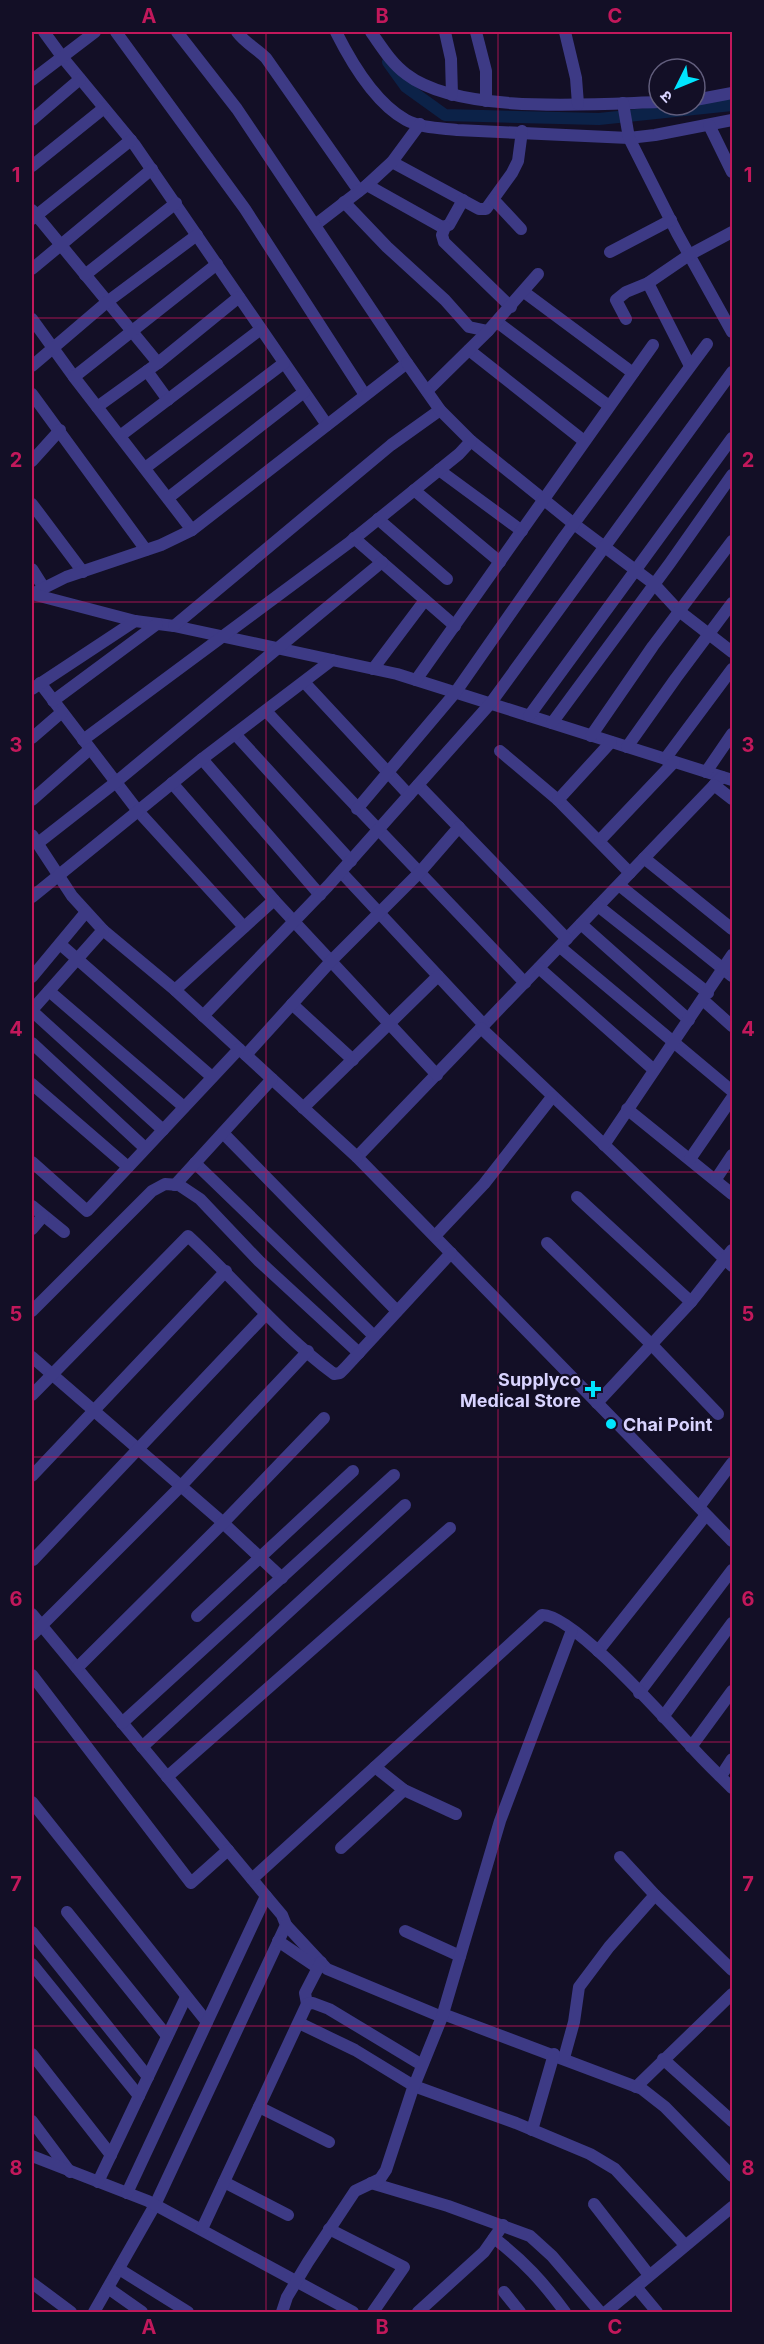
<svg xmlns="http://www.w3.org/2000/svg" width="764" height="2344" font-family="Inter,'Noto Sans Devanagari',sans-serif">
	<rect width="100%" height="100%" fill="#130f26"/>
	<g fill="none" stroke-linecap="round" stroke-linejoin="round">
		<path stroke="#0c2248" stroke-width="12" d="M388 62 406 87 445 115 599 119 732 105"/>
		<g stroke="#3d3a85" stroke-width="12">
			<path d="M44 32 63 58 134 144 327 425"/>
			<path d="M116 32 245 209 365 395"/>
			<path d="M237 32C245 43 256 48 266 58L359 191"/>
			<path d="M336 32C351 62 375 103 406 120 421 128 440 128 457 130L629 138 655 135 732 120"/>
			<path d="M371 32C381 46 391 63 406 74 459 115 593 104 659 102"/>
			<path d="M445 32 451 59 452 95"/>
			<path d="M476 32 486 71V101"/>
			<path d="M565 32 576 78 578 104"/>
			<path d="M32 80 95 32"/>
			<path d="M695 100 732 93"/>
			<path d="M623 103 629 138 677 233 732 332"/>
			<path d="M32 120 80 79"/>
			<path d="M709 125 732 172"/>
			<path d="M392 162 479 209H486L512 173 518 161 522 131"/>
			<path d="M32 166 104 108"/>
			<path d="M367 185 442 227 449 225 463 200"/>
			<path d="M494 200 521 229"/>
			<path d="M344 202 387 247 445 300 469 327 488 331"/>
			<path d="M32 210 158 363"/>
			<path d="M32 219 131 140"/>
			<path d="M315 225 367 185 392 162 420 124"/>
			<path d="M445 227 442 235 444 242 511 307"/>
			<path d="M610 252 671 220"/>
			<path d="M32 269 152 169"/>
			<path d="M85 275 176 203"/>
			<path d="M648 283 690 366"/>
			<path d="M524 292 633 373"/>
			<path d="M32 319 74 377"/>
			<path d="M626 319 616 300 626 292 648 283 689 255 732 232"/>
			<path d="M497 322 609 406"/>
			<path d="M469 350 584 441"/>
			<path d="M32 366 107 302 197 235"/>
			<path d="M147 371 168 400"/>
			<path d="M427 391 488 331 538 274"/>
			<path d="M32 394 146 550"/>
			<path d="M97 407 158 363 239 297"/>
			<path d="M120 436 261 329"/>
			<path d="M471 441 574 524 654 584 679 611 732 652"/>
			<path d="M32 461 60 430"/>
			<path d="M145 468 284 363"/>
			<path d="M439 470 522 531"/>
			<path d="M414 490 500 562"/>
			<path d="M168 498 304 392"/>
			<path d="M32 504 83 572"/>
			<path d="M378 519 447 579"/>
			<path d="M192 530 74 377 217 264"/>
			<path d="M354 538 455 626"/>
			<path d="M32 569 44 588"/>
			<path d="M32 594 66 577 161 545 192 530 407 363 237 109 177 32"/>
			<path d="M32 594 135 621 174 626 397 674 732 780"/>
			<path d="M174 626 391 445 440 410"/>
			<path d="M373 669 425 600"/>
			<path d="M416 680 653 345"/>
			<path d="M304 682 409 795"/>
			<path d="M40 683 138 811 244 927"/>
			<path d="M32 689 135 621"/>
			<path d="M53 701 157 624"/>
			<path d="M266 711C351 802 439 892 525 983"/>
			<path d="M529 716 732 438"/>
			<path d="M552 723 670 563 732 475"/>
			<path d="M235 734 351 861"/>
			<path d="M591 736 653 646 732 541"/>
			<path d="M32 738 62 712"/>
			<path d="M83 740 350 542 459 454 471 441 440 410 407 363"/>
			<path d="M627 747 676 678 732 603"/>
			<path d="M500 751 558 800 630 873"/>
			<path d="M202 759 320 895"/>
			<path d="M665 759 732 669"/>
			<path d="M706 772 732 734"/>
			<path d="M722 777 357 1157 732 1541"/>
			<path d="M172 783 274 900 437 1075"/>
			<path d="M418 785 567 939"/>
			<path d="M714 785 732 799"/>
			<path d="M32 800 90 749"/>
			<path d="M558 800 611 742"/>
			<path d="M357 809 455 693 564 537 707 344"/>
			<path d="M32 835 72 896 103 930 175 990 357 1157"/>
			<path d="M600 840 674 762"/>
			<path d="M38 843 116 782 382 562"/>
			<path d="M644 858 732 929"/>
			<path d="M341 872 484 1025"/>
			<path d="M619 885 732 976"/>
			<path d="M32 897 202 759 332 660"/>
			<path d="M598 906 708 993"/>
			<path d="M581 924 689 1020"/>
			<path d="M60 944 212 1077"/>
			<path d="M560 947 732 1091"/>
			<path d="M539 968 654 1070"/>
			<path d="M32 977 86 912"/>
			<path d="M175 990 274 900"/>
			<path d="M49 991 184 1107"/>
			<path d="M703 1000 732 1026"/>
			<path d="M292 1004 353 1060"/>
			<path d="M32 1010 103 930"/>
			<path d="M32 1011 163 1130"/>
			<path d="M203 1016 328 886 490 704 732 372"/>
			<path d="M481 1028 732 1266"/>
			<path d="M32 1043 145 1148"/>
			<path d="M246 1055 332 960 420 872 459 827"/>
			<path d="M32 1084 128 1167"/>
			<path d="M303 1108 438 976"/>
			<path d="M627 1109 732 1194"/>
			<path d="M223 1133 397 1311"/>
			<path d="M604 1145 732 955"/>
			<path d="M690 1159 732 1098"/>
			<path d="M32 1162 87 1211 239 1049"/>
			<path d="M195 1163 374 1336"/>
			<path d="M716 1179 732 1155"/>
			<path d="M175 1185 272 1079"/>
			<path d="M577 1197 691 1302"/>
			<path d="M32 1206 64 1232"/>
			<path d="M32 1229 43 1216"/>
			<path d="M435 1236 484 1184 552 1097"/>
			<path d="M547 1243 652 1345 718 1414"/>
			<path d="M32 1311 152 1191 165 1184 179 1185 200 1199 259 1261 359 1353"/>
			<path d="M32 1357 220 1520 282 1578"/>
			<path d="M32 1395 188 1236C237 1281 280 1334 334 1374L340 1373 345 1368 451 1253"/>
			<path d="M597 1403 691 1302 732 1250"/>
			<path d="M32 1476 226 1271"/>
			<path d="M699 1507 732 1463"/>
			<path d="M33 1560 266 1314"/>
			<path d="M32 1614 266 1896 282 1915 286 1925 155 2205 94 2312"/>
			<path d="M197 1616 353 1471"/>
			<path d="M32 1635 181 1486 308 1351"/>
			<path d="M598 1651 706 1515"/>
			<path d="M77 1668 223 1523 324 1418"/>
			<path d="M32 1675 191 1883 228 1850"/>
			<path d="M639 1693 732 1570"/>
			<path d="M663 1717 732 1623"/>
			<path d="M122 1723 394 1475"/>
			<path d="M142 1747 405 1505"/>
			<path d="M691 1747 732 1691"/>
			<path d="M375 1767 404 1790 456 1814"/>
			<path d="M721 1776 732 1759"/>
			<path d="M167 1777 450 1528"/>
			<path d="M32 1802 207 2022"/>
			<path d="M341 1848 404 1790"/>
			<path d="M620 1857 655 1895 732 1970"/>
			<path d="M252 1879 542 1615C572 1613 667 1721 690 1745 703 1760 718 1774 732 1788"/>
			<path d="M67 1912 167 2036"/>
			<path d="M286 1925 327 1969 442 2017"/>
			<path d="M405 1931 460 1956"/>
			<path d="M32 1932 148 2077"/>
			<path d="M278 1941 318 1968"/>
			<path d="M32 1964 139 2096"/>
			<path d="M307 2004 305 1993 321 1962"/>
			<path d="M443 2014 642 2089 665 2107 732 2176"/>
			<path d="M299 2023 355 2050 414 2086 516 2123 590 2154 615 2169 685 2245"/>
			<path d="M32 2054 111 2155"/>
			<path d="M564 2058 574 2022 579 1987 609 1947 655 1895"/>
			<path d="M663 2059 732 2121"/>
			<path d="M636 2087 732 1994"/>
			<path d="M259 2107 329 2142"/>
			<path d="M32 2121 70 2172"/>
			<path d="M532 2130 554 2054"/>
			<path d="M32 2156 148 2201 353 2312"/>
			<path d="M98 2182 186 1997"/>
			<path d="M224 2182 288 2215"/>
			<path d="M371 2183 448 2206 530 2236 552 2256 600 2312"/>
			<path d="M127 2193 266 1896"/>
			<path d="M594 2204 649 2275"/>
			<path d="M202 2229 307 2004 313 2003 329 2009 422 2065"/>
			<path d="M329 2229 404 2267 373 2312"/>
			<path d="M494 2238C524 2261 543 2282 565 2312"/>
			<path d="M119 2269 188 2312"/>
			<path d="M32 2283 71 2312"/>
			<path d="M108 2288 142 2312"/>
			<path d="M637 2288 657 2312"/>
			<path d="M504 2292 520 2312"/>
			<path d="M282 2312 287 2297 308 2262 355 2191 380 2179 386 2170 412 2091 442 2017 500 1821 572 1630"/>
			<path d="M418 2312 484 2252 503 2225"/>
			<path d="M606 2312 732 2207"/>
		</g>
	</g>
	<path fill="none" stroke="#c2185b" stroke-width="1.5" stroke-opacity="0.55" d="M266 32V2312M498 32V2312M32 318H732M32 602H732M32 887H732M32 1172H732M32 1457H732M32 1742H732M32 2026H732"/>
	<g fill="#00e5ff" stroke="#130f26" stroke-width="2">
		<path d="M590 1380h6v6h6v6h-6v6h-6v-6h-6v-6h6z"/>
		<circle cx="611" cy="1424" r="6"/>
	</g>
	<g text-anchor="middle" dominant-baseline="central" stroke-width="4.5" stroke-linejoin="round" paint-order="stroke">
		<g font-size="18" font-weight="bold" fill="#d9d4ff" stroke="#130f26" text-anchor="end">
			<text x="581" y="1379">Supplyco<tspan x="581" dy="21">Medical Store</tspan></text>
			<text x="623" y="1424" text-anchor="start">Chai Point</text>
		</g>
	</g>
	<rect width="764" height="2344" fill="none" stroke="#130f26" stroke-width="66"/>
	<g transform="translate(677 87) rotate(227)"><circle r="28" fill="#130f26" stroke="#625e7d" stroke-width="1.5"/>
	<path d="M0-4.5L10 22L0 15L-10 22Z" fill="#00e5ff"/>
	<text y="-9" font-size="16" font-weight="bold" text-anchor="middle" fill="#d9d4ff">उ</text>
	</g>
	<rect x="33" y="33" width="698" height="2278" fill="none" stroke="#c2185b" stroke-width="2"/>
	<g font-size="20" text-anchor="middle" font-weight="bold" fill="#c2185b">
		<text x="149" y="23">A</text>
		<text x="382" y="23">B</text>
		<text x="615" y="23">C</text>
		<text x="16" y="182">1</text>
		<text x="748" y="182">1</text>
		<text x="16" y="467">2</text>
		<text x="748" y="467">2</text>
		<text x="16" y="752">3</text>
		<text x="748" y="752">3</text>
		<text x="16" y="1036">4</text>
		<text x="748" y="1036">4</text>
		<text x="16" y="1321">5</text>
		<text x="748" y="1321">5</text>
		<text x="16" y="1606">6</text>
		<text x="748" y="1606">6</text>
		<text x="16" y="1891">7</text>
		<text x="748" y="1891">7</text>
		<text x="16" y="2175">8</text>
		<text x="748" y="2175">8</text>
		<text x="149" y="2334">A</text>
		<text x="382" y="2334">B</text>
		<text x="615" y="2334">C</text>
	</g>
</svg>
